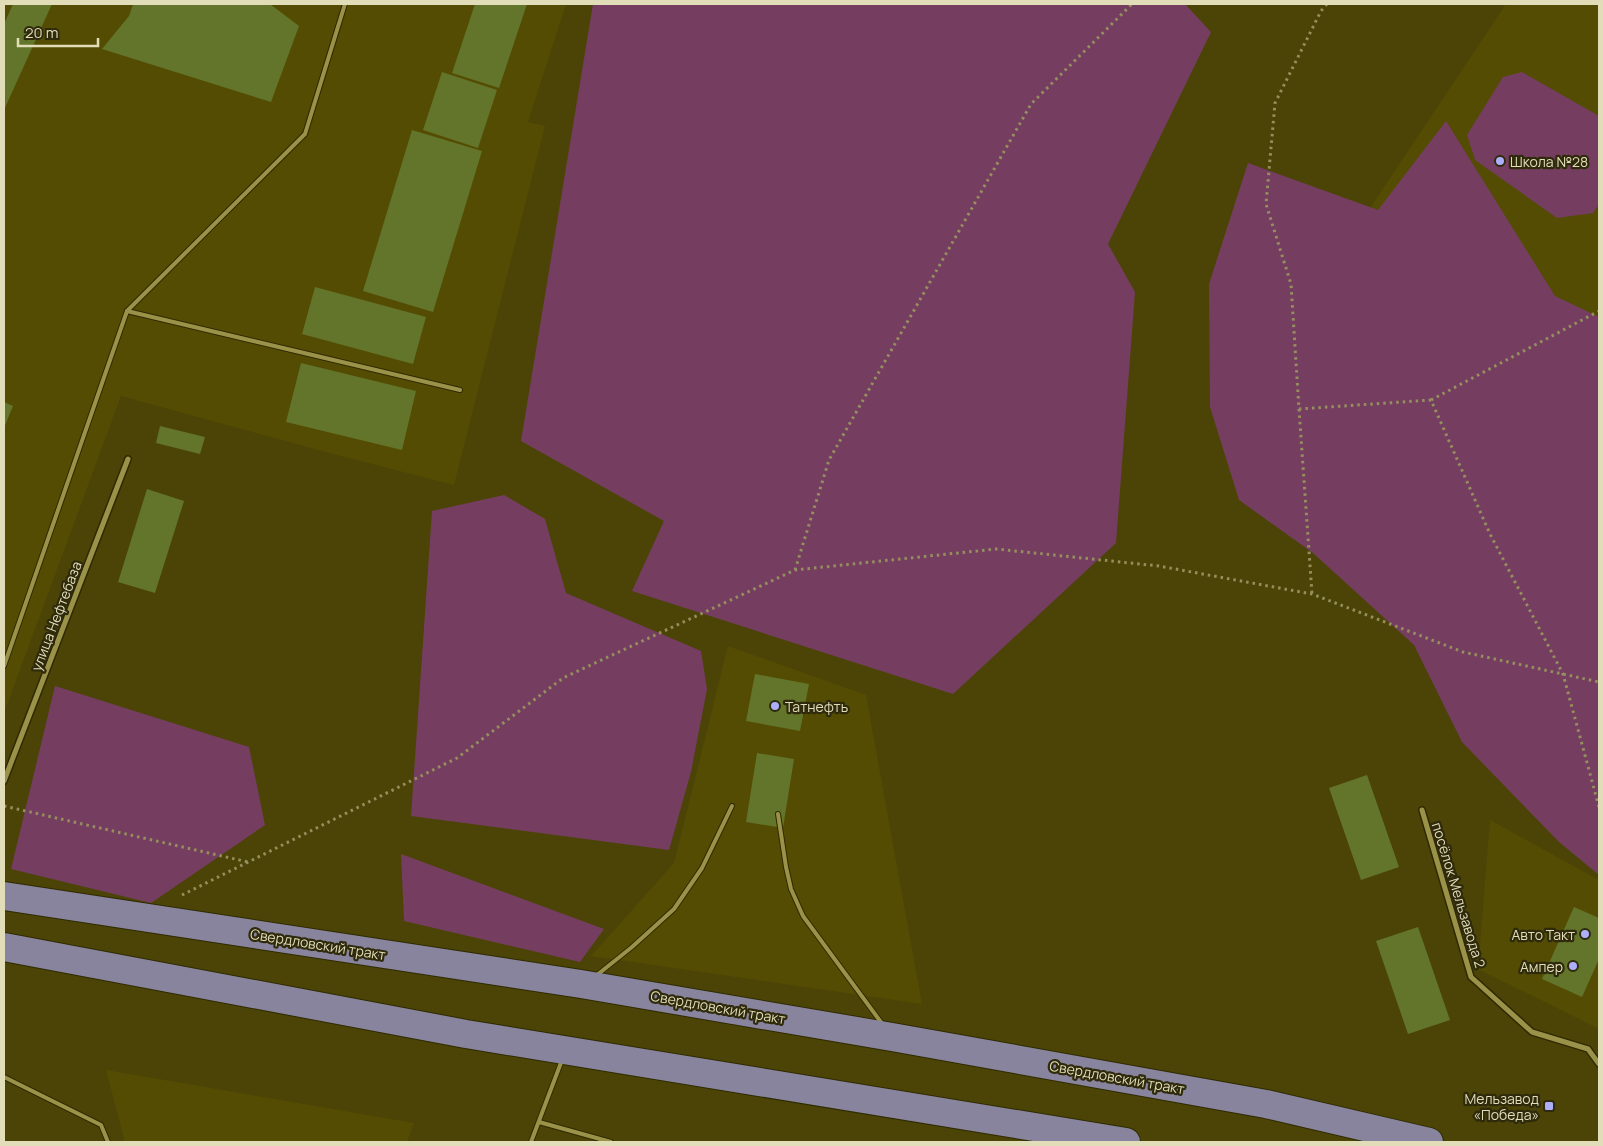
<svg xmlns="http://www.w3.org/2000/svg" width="1603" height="1146" font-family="Manrope,sans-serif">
	<rect width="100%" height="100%" fill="#4b4406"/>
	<g fill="#544c03">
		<path d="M4 4H566L528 122 545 126 454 485 322 451 121 396 4 713Z"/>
		<path d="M1506 4H1599V500L1296 319Z"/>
		<path d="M728 646 866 695 922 1004 591 956 674 863Z"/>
		<path d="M1490 820 1599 880V1029L1478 969Z"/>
		<path d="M106 1070 414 1123 407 1142H125Z"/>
	</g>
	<g fill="#753e61">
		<path d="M593 4H1185L1211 32 1108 244 1135 292 1116 543 953 694 632 591 664 521 521 441Z"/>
		<path d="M1522 72 1599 116V204L1593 213 1557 218 1475 160 1467 135 1503 77Z"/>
		<path d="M1446 121 1555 296 1599 317V875L1559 842 1462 742 1414 645 1313 553 1239 500 1210 407 1209 284 1248 163 1378 210Z"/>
		<path d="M504 495 545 519 566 593 701 651 707 689 691 772 669 850 411 816 432 511Z"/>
		<path d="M55 686 249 747 265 825 151 903 11 869Z"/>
		<path d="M401 854 604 929 580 962 404 921Z"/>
	</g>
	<g fill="#62752a">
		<path d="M13 4H52L4 110V24Z"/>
		<path d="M133 4H270L299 26 271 102 102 49 129 16Z"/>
		<path d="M475 4H527L499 88 452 73Z"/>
		<path d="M442 72 497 90 478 148 423 130Z"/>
		<path d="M412 130 482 151 433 312 363 291Z"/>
		<path d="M315 287 426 317 413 364 302 334Z"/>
		<path d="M301 363 416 391 402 450 286 422Z"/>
		<path d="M4 402 13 406 4 428Z"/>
		<path d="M160 426 205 437 200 454 156 443Z"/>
		<path d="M147 489 184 501 155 593 118 582Z"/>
		<path d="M755 674 809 684 800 731 746 721Z"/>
		<path d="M757 753 794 759 783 828 746 822Z"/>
		<path d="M1367 775 1399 867 1361 880 1329 788Z"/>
		<path d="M1574 907 1599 918V959L1582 997 1542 979Z"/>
		<path d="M1418 927 1450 1020 1408 1034 1376 941Z"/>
	</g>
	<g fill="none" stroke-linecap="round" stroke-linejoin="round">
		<defs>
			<g id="lane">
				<path d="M127 311 460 390"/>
				<path d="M4 666 127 311 305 134 345 4"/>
				<path d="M778 814 786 867 791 889 803 916 883 1025"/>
				<path d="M597 975 632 947 674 909 702 868 732 806"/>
				<path d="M4 1077 101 1125 108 1142"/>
				<path d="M539 1122 611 1142"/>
				<path d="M531 1142 562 1060"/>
			</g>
			<g id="street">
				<path d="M4 781 128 459"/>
				<path d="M1422 810 1471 977 1532 1032 1588 1049 1599 1064"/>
			</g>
			<g id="primary">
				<path d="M4 896 581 984 892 1037 1266 1104 1429 1142"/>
				<path d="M4 947 466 1034 1126 1142"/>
			</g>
		</defs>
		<use href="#lane" stroke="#2f2a02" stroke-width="6"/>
		<use href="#street" stroke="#2f2a02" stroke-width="8"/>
		<use href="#primary" stroke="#2f2a02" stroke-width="30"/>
		<g stroke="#958f5e" stroke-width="3" stroke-dasharray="2.5 4" stroke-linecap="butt">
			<path d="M1327 4 1321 11 1275 103 1266 204 1291 284 1299 409 1431 400 1490 534 1563 674 1599 807"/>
			<path d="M1431 400 1599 311"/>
			<path d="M1299 409 1312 594"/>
			<path d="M795 570 829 460 1031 104 1132 4"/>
			<path d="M4 806 248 862"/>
			<path d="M182 895 457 758 563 678 795 570 996 549 1159 566 1312 594 1463 652 1599 682"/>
		</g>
		<use href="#lane" stroke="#9b9249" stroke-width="4"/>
		<use href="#street" stroke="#9b9249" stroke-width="5"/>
		<use href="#primary" stroke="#88849e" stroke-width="28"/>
	</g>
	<g fill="#adaffb" stroke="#2e2a0b" stroke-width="2">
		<circle cx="1500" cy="161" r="5"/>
		<circle cx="775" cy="706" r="5"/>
		<circle cx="1585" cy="934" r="5"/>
		<circle cx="1573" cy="966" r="5"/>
		<rect x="1544" y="1101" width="10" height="10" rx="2.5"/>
	</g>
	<g text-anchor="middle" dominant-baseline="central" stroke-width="4.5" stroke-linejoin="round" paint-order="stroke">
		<g font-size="14" fill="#e1ddb9" stroke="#2e2a0b" text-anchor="end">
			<text x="1510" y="161" text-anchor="start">Школа №28</text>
			<text x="785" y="706" text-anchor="start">Татнефть</text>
			<text x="1575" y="934">Авто Такт</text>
			<text x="1563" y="966">Ампер</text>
			<text x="1539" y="1098">Мельзавод<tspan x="1539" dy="16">«Победа»</tspan></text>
		</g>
		<g font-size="14" fill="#e1ddb9" stroke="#2e2a0b">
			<text transform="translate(56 616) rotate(-69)">улица Нефтебаза</text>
			<text transform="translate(1459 895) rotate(73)">посёлок Мельзавода 2</text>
			<text transform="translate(318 944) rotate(9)">Свердловский тракт</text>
			<text transform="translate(718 1007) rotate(10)">Свердловский тракт</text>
			<text transform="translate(1117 1077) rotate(10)">Свердловский тракт</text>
		</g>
	</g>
	<rect width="1603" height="1146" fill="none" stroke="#e1ddb9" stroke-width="10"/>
	<path d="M18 38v8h80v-8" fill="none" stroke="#e1ddb9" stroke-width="2.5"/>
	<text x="25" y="38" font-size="15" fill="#e1ddb9" stroke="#2e2a0b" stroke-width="4" paint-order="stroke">20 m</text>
</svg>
